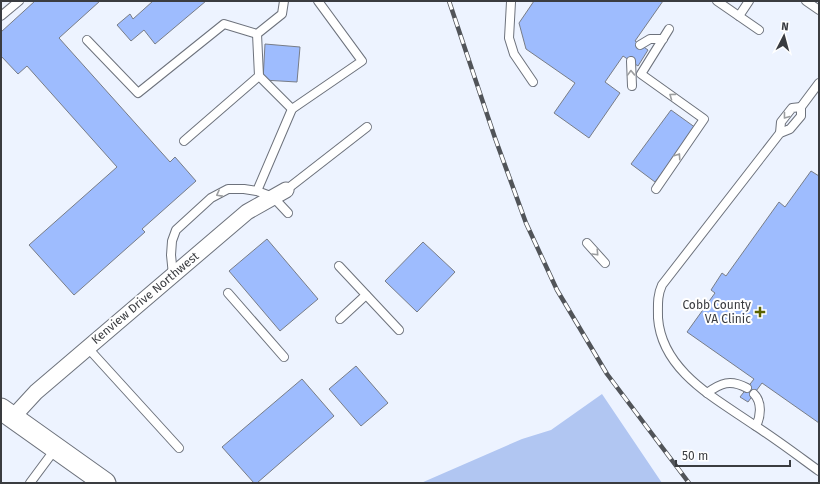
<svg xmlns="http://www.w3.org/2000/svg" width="820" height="484" font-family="'Fira Sans',sans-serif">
	<rect width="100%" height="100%" fill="#edf3ff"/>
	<path fill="#b1c6f2" d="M602 394 662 483H421L522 439 551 430Z"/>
	<g fill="#9ebcfe" stroke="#787d87">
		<path d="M35 1H100L59 38 170 162 175 157 196 181 142 229 145 232 74 295 29 245 117 167 27 66 18 74 1 56V32Z"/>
		<path d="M153 1H206L155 44 144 30 131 41 117 25 130 14 133 19Z"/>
		<path d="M534 1H663L635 41 648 50 638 66 623 56 605 82 620 93 589 138 554 113 575 83 526 49 519 23Z"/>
		<path d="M265 44 300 47 297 82 263 80Z"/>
		<path d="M671 110 696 128 655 182 631 164Z"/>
		<path d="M811 171 819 176V423L762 383 748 402 740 397 754 379 687 332 715 293 711 290 722 273 726 276 779 202 785 207Z"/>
		<path d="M267 239 318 299 280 331 229 271Z"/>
		<path d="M423 242 455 272 417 312 385 281Z"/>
		<path d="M356 366 388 403 361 426 329 389Z"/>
		<path d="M302 379 334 416 257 483H254L222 447Z"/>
	</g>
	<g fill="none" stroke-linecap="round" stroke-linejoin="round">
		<defs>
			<g id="lane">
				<path d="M717 1 759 30"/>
				<path d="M806 1 819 10"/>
				<path d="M511 2 509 38 514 54 533 82"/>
				<path d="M1 16 19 1"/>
				<path d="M739 16 749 1"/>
				<path d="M87 40 138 93 224 24 257 34 282 14 284 1"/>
				<path d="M640 45 650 39H663"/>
				<path d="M631 61 632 86"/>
				<path d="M259 76 292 109 362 61 318 1"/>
				<path d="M819 83 801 107V116L790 129 780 133 662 285C657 296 658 305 658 318 662 371 715 398 754 425 776 439 797 455 819 471"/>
				<path d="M780 133 781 122 792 108 801 107"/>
				<path d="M184 141 259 76 257 34"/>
				<path d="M656 189 704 119 641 74 669 29"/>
				<path d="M286 190 367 127"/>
				<path d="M257 191 292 109"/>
				<path d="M587 243 605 263"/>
				<path d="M339 266 399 330"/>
				<path d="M173 275 171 255 172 241 176 230 211 198 228 189H244L257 191 273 197 288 213"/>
				<path d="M228 293 284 357"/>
				<path d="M340 319 366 295"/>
				<path d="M87 347 179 448"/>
				<path d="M707 393C721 383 730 379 747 388"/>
				<path d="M754 394C762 402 761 416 756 426"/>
				<path d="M30 483 56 448"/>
			</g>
			<path id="street" d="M13 417 36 392 247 212 286 190"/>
			<path id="secondary" d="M1 409 105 483"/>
		</defs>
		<use href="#lane" stroke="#6d727c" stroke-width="10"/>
		<use href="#street" stroke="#6d727c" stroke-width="17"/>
		<use href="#secondary" stroke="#6d727c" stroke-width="23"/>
		<use href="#lane" stroke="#fff" stroke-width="8"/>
		<use href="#street" stroke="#fff" stroke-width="15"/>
		<use href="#secondary" stroke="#fff" stroke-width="21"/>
		<defs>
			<path id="rail" d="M449 1 495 138 526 223 557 290 607 374 689 483"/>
		</defs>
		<use href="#rail" stroke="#515459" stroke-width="4.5"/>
		<use href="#rail" stroke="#fff" stroke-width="3" stroke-dasharray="9" stroke-linecap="butt"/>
	</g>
	<defs><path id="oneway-chevron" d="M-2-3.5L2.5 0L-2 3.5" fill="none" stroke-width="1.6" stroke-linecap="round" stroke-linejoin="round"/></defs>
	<g stroke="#9c9ea0">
		<use href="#oneway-chevron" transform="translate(631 73) rotate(-92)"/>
		<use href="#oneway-chevron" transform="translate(672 96) rotate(-144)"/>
		<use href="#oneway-chevron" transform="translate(786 116) rotate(128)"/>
		<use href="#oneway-chevron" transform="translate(678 156) rotate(-56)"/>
		<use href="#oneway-chevron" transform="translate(219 194) rotate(152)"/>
		<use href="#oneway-chevron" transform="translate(596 253) rotate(47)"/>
	</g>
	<path fill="#5a6200" stroke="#fff" stroke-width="1.5" d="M758 306h4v4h4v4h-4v4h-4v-4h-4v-4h4z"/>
	<g text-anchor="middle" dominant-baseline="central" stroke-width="4" stroke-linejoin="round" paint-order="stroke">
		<g font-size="12" fill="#3a3c40" stroke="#fff">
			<text transform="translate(145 298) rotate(-40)">Kenview Drive Northwest</text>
		</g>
		<g font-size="12" fill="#3a3c40" stroke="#fff" text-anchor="end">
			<text x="751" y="305">Cobb County<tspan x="751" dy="14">VA Clinic</tspan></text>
		</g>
	</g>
	<rect width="820" height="484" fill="none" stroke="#3a3c40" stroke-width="4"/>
	<g transform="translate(784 36) rotate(6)" stroke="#ffffff" stroke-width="3" paint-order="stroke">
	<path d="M0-3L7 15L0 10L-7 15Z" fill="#3a3c40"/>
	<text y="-6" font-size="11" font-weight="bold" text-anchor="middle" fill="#3a3c40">N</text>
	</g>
	<path d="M676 460v6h114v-6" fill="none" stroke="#3a3c40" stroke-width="2"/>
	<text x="682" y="460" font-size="12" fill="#3a3c40" stroke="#ffffff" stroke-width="3" paint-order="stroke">50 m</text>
</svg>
